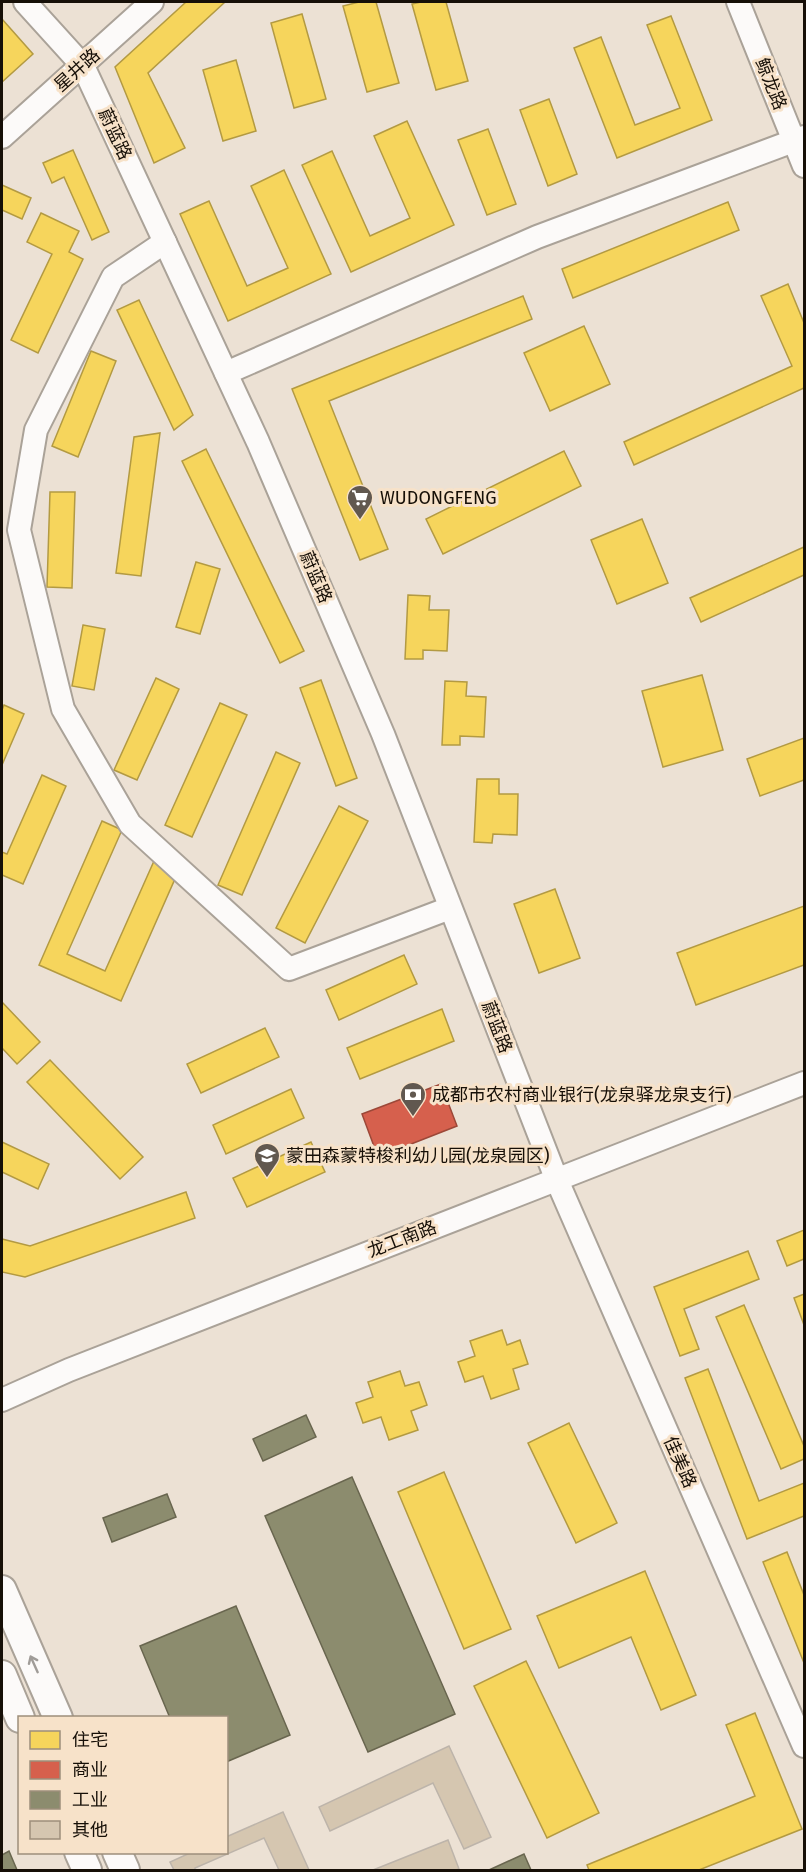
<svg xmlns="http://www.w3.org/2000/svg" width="806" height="1872" font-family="'Fira Sans','Noto Sans SC',sans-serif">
	<rect width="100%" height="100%" fill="#ece1d4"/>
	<g fill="#f6d55c" stroke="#b39a42" stroke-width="1.5">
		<path d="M186 2H225L148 73 185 148 154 163 115 67Z"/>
		<path d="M359 2H376L399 83 367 92 343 6Z"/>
		<path d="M421 2H446L468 81 436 90 412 4Z"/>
		<path d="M302 14 326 99 294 108 271 23Z"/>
		<path d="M671 16 712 120 617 158 574 48 601 37 635 125 680 108 647 25Z"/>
		<path d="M2 19 33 54 2 82Z"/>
		<path d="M236 60 256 131 223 141 203 70Z"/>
		<path d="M549 99 577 174 548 186 520 110Z"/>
		<path d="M407 121 454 225 351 272 302 165 332 151 370 236 410 218 374 136Z"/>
		<path d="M488 129 516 204 487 215 458 140Z"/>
		<path d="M73 150 109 232 92 240 64 177 52 183 43 163Z"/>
		<path d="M284 170 331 274 228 321 180 214 209 201 247 286 288 268 251 186Z"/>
		<path d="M2 185 31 198 22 219 2 210Z"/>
		<path d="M728 202 739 230 573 298 562 269Z"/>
		<path d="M41 213 79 231 69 252 83 259 38 353 11 340 52 254 27 242Z"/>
		<path d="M788 284 804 323V388L634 465 624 442 792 366 761 296Z"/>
		<path d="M523 296 532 319 329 401 388 549 360 560 292 389Z"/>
		<path d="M139 300 193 415 174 430 117 310Z"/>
		<path d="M584 326 610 384 550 411 524 353Z"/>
		<path d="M91 351 116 361 78 457 52 446Z"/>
		<path d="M160 433 141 576 116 573 134 437Z"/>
		<path d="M206 449 304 651 280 663 182 461Z"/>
		<path d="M564 451 581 486 443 554 426 519Z"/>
		<path d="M50 492H75L72 588 47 587Z"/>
		<path d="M642 519 668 583 617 604 591 540Z"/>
		<path d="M804 547V575L701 622 690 598Z"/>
		<path d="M196 562 220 569 200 634 176 627Z"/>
		<path d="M408 595 430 596 429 610H449L447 651 423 650V659H405Z"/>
		<path d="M83 625 105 629 94 690 72 686Z"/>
		<path d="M702 675 723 750 663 767 642 691Z"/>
		<path d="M156 678 179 689 137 780 114 770Z"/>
		<path d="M321 680 357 778 336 786 300 688Z"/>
		<path d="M445 681 467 682 466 696 486 697 484 737 460 736V745H442Z"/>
		<path d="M220 703 247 715 192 837 165 825Z"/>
		<path d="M4 705 24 714 2 765V710Z"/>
		<path d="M804 738V780L760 796 747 759Z"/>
		<path d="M276 752 300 763 242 895 218 885Z"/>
		<path d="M42 775 66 786 23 884 2 875V852L7 854Z"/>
		<path d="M477 779H499V794H518L517 835 493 834 492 843 474 842Z"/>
		<path d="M339 806 368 821 305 943 276 928Z"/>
		<path d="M102 821 122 830 67 954 105 971 154 861 178 872 121 1001 39 965Z"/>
		<path d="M555 889 580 958 539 973 514 904Z"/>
		<path d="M804 906V965L696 1005 677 953Z"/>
		<path d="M404 955 417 984 339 1020 326 990Z"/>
		<path d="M2 1002 40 1042 17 1064 2 1048Z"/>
		<path d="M442 1009 454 1041 360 1079 347 1048Z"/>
		<path d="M265 1028 279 1057 201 1093 187 1064Z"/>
		<path d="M50 1060 143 1157 120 1179 27 1082Z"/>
		<path d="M291 1089 304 1118 226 1154 213 1125Z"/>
		<path d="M2 1142 49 1164 38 1189 2 1172Z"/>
		<path d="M311 1142 325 1172 247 1207 233 1178Z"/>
		<path d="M186 1192 195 1218 25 1277 2 1272V1239L30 1246Z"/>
		<path d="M804 1230V1259L787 1266 777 1241Z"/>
		<path d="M748 1251 759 1279 684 1309 699 1349 680 1356 654 1287Z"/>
		<path d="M804 1294V1325L794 1298Z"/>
		<path d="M744 1305 804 1446V1459L781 1469 716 1317Z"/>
		<path d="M502 1330 507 1345 520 1340 528 1364 513 1369 519 1389 491 1399 483 1376 465 1382 458 1362 475 1356 470 1341Z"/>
		<path d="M708 1369 759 1501 804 1483V1516L747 1539 685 1378Z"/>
		<path d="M400 1371 405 1386 419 1382 427 1405 411 1411 418 1430 389 1440 381 1417 363 1423 356 1403 373 1397 368 1382Z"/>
		<path d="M569 1423 617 1523 576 1543 528 1443Z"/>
		<path d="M444 1472 511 1629 464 1649 398 1492Z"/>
		<path d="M787 1552 804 1595V1663L763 1562Z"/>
		<path d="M645 1571 696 1695 661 1710 631 1637 559 1668 537 1616Z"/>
		<path d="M526 1661 599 1813 547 1838 474 1686Z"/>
		<path d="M755 1713 802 1829 699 1870H589L587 1865 755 1796 726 1725Z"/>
	</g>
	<path fill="#d6604d" stroke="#9c4838" stroke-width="1.5" d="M441 1084 457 1126 378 1157 362 1114Z"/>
	<g fill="#8c8c6e" stroke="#69664f" stroke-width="1.5">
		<path d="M306 1415 316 1437 263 1461 253 1439Z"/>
		<path d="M352 1477 455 1714 368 1752 265 1516Z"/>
		<path d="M167 1494 176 1517 112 1542 103 1518Z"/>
		<path d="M236 1606 290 1735 226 1762V1718H170L140 1646Z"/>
		<path d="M9 1851 17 1870H2V1855Z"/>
		<path d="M524 1854 531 1870H489Z"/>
	</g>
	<g fill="#d5c6b0" stroke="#bdb4aa" stroke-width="1.5">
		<path d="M449 1746 491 1837 464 1849 433 1783 330 1831 319 1807Z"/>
		<path d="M283 1812 309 1870H279L264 1838 195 1868V1870H174L170 1862 192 1852H226V1837Z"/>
		<path d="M448 1840 459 1869 456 1870H373Z"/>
	</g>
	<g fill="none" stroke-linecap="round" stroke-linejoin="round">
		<defs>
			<g id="minor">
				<path d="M25 2 83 66 258 442 383 734 556 1178 804 1746"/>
				<path d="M738 2 804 166"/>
				<path d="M2 137 152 2"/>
				<path d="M165 242 113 277 36 430 19 530 63 709 130 824 289 969 450 908"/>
				<path d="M226 373 537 237 804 137"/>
				<path d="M2 1400 69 1370 804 1083"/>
			</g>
			<g id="major">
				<path d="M2 1590 58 1718"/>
				<path d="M2 1675 20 1718"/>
				<path d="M79 1852 87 1870"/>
				<path d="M117 1852 125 1870"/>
			</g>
		</defs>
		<use href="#minor" stroke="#aaa298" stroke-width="26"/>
		<use href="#major" stroke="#aaa298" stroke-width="32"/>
		<use href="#minor" stroke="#fcfaf9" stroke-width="22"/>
		<use href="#major" stroke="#fcfaf9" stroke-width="28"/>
	</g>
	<defs><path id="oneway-shaft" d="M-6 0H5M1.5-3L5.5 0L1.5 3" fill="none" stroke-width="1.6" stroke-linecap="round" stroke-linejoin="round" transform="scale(1.5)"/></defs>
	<use stroke="#a09c98" href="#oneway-shaft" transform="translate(34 1664) rotate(-114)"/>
	<defs>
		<symbol id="supermarket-pin" viewBox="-11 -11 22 30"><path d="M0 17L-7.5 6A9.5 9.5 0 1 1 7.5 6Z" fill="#61584f" stroke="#f7e2c9"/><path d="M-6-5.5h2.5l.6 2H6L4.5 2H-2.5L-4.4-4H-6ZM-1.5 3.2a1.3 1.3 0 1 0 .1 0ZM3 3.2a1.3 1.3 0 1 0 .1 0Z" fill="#fff"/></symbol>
		<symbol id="bank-pin" viewBox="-11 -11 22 30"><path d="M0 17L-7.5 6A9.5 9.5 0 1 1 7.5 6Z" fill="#61584f" stroke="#f7e2c9"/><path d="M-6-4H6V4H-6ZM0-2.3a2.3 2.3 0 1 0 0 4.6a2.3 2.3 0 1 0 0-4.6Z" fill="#fff"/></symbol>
		<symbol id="school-pin" viewBox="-11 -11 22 30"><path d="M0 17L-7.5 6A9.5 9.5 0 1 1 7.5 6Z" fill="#61584f" stroke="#f7e2c9"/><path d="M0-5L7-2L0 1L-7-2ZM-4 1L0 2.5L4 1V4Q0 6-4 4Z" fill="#fff"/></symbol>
	</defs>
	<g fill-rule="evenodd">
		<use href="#supermarket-pin" x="345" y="483" width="30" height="40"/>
		<use href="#bank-pin" x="398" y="1080" width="30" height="40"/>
		<use href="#school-pin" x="252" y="1141" width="30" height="40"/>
	</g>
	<g text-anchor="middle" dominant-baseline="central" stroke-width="6" stroke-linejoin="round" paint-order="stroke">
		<g font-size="18" fill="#160f07" stroke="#f7e2c9">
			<text transform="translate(77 70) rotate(-42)">星井路</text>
			<text transform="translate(771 84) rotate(68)">鲸龙路</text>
			<text transform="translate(115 134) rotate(65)">蔚蓝路</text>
			<text transform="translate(316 577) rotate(67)">蔚蓝路</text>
			<text transform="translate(497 1027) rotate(69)">蔚蓝路</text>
			<text transform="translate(402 1239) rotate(-21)">龙工南路</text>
			<text transform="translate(680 1462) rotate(66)">佳美路</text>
		</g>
		<g font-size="18" fill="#160f07" stroke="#f7e2c9" text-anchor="start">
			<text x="380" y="498">WUDONGFENG</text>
			<text x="432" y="1095">成都市农村商业银行(龙泉驿龙泉支行)</text>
			<text x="286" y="1156">蒙田森蒙特梭利幼儿园(龙泉园区)</text>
		</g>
	</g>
	<rect width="806" height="1872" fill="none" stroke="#160f07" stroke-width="6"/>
	<rect x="18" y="1716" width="210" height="138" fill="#f7e2c9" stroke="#9d8e7b" stroke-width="1.5"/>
	<rect x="30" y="1731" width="30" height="18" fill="#f6d55c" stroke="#9d8e7b" stroke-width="1.5"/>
	<text x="72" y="1746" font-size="18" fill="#160f07">住宅</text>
	<rect x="30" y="1761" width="30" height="18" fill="#d6604d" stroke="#9d8e7b" stroke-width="1.5"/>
	<text x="72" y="1776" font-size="18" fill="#160f07">商业</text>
	<rect x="30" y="1791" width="30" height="18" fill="#8c8c6e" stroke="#9d8e7b" stroke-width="1.5"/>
	<text x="72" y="1806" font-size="18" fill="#160f07">工业</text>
	<rect x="30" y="1821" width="30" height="18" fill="#d5c6b0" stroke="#9d8e7b" stroke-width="1.5"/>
	<text x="72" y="1836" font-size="18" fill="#160f07">其他</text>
</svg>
